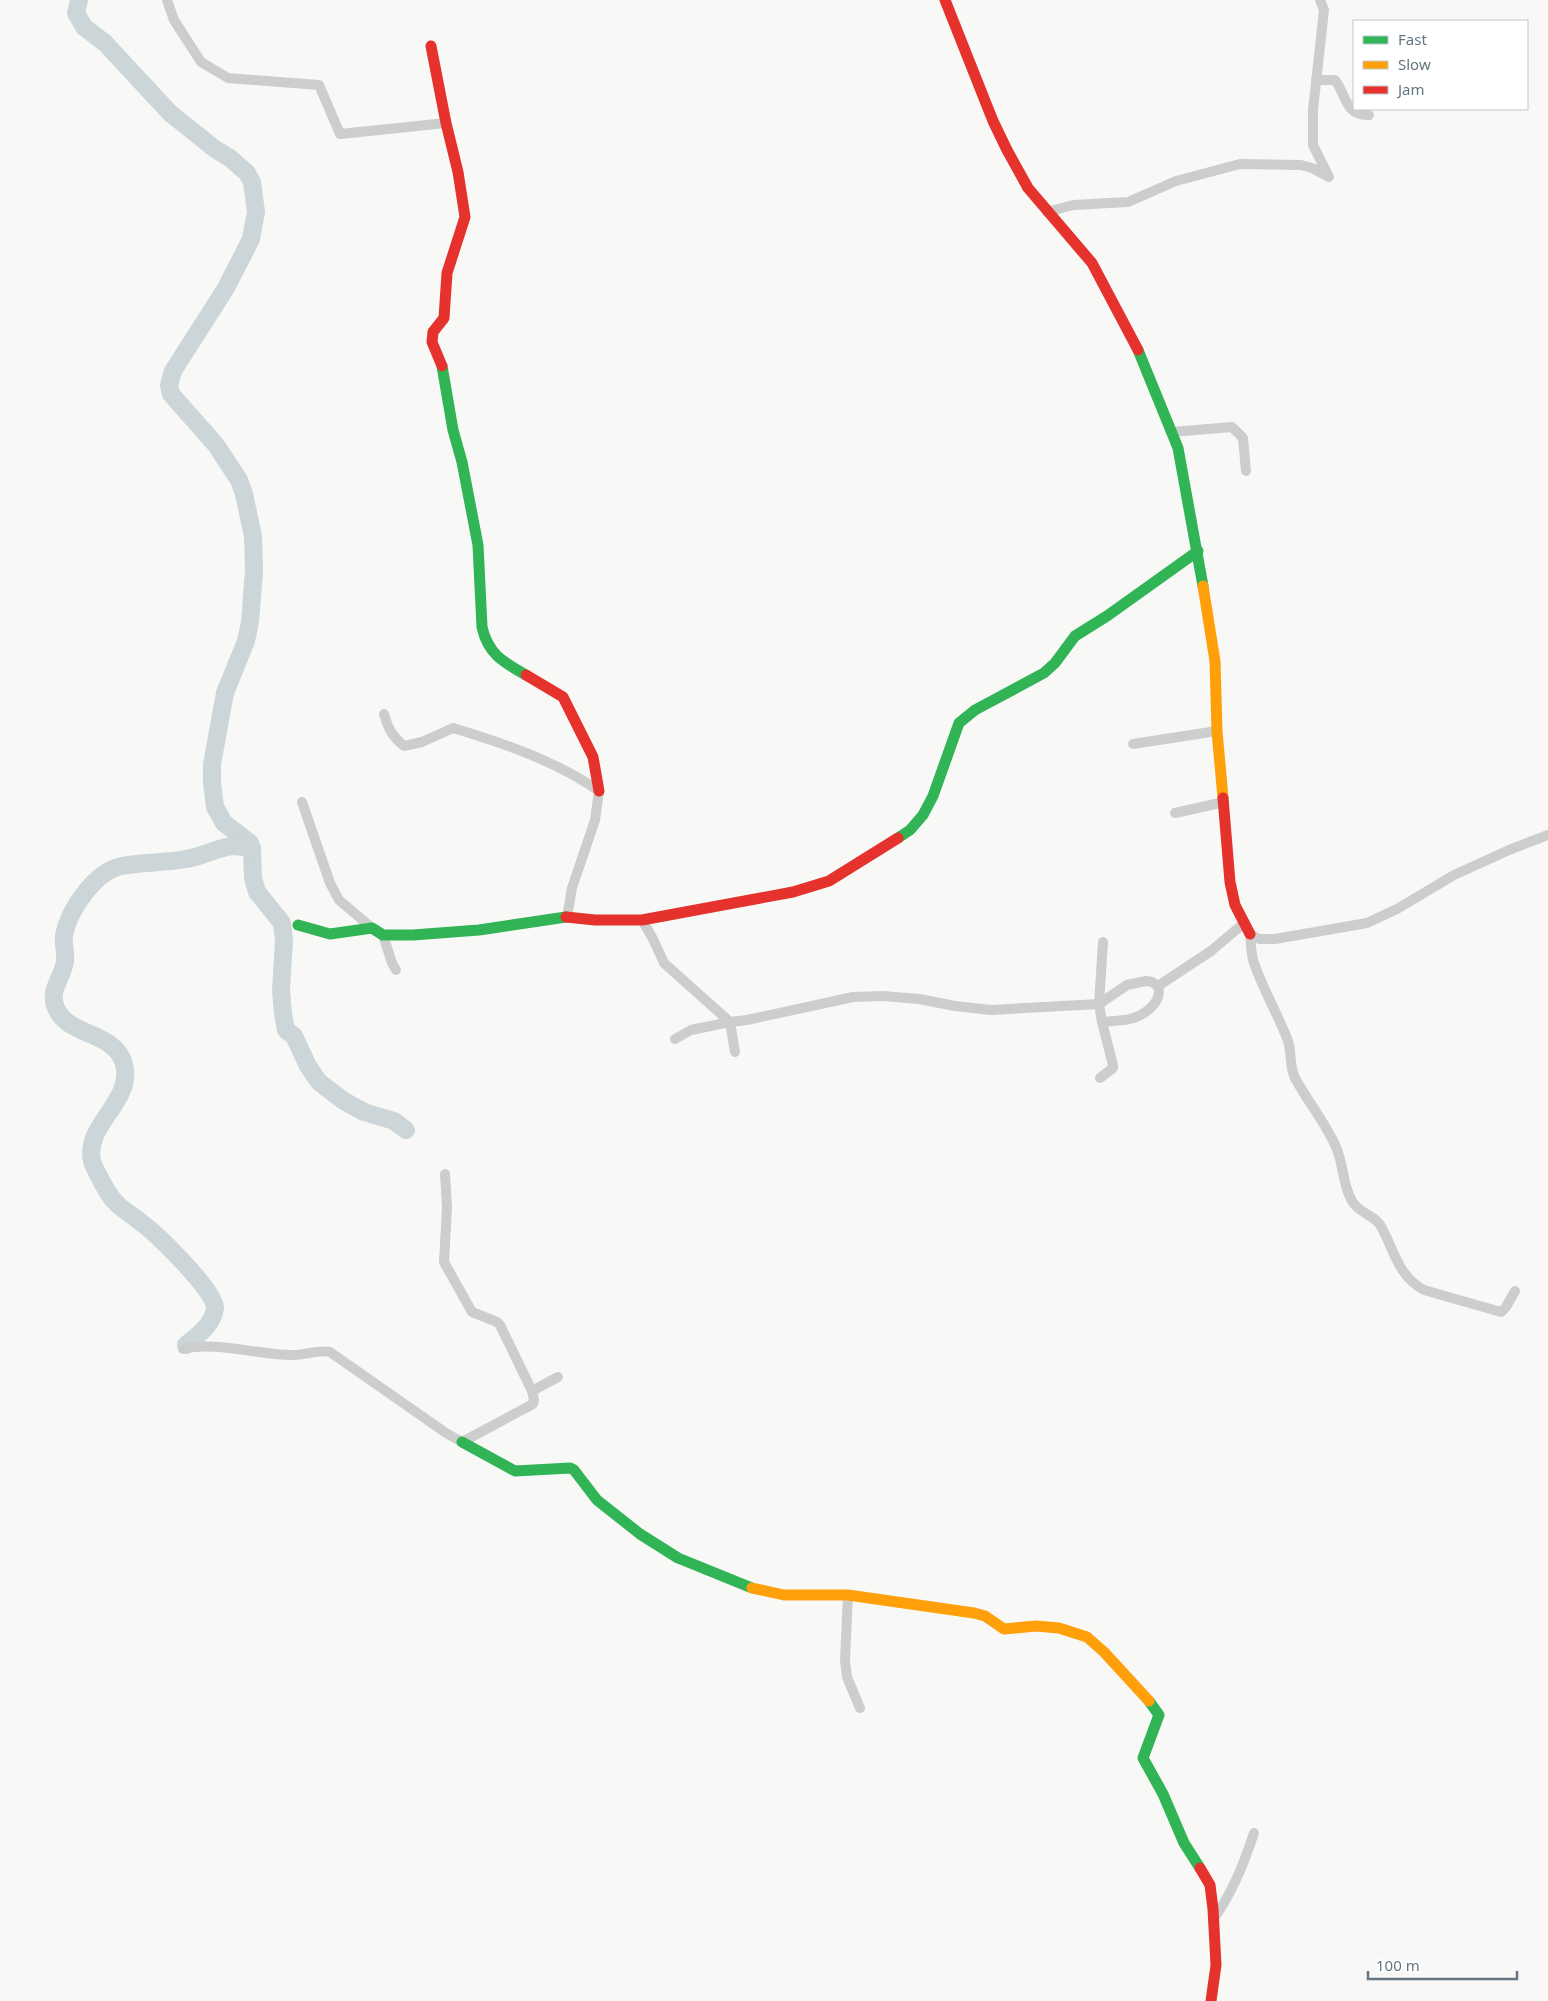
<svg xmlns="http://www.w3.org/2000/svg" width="1548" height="2001" font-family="'Noto Sans',sans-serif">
	<rect width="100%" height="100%" fill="#f8f8f7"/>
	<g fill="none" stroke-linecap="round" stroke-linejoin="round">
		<g stroke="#ccd5d7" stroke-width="18">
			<path d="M79 0 76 13 84 27 105 43 170 113 215 149 230 158 247 173 252 182 256 212 251 239 226 288 173 371 169 385 171 394 216 445 239 480 244 494 253 536 254 571 250 622 246 641 225 693 212 764V783L215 807 224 823 250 843 252 848 253 878 257 892 282 923 284 941 281 990 283 1014 286 1030 294 1036 308 1066 319 1082 344 1101 364 1112 394 1121 406 1130"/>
			<path d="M186 1345C198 1335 213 1325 215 1308 217 1293 157 1234 143 1224 130 1213 116 1207 107 1191 103 1184 94 1168 92 1161 84 1124 134 1102 124 1064 115 1031 68 1037 56 1008 48 990 63 978 65 961 66 953 63 945 64 935 69 910 95 871 122 866 143 862 165 863 186 859 201 857 219 847 233 846 239 846 246 848 252 848"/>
		</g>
		<g stroke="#cccece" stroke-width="10">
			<path d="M167 0 174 20 201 62 228 78 319 85 340 134 446 123"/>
			<path d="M1316 80H1335C1347 96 1345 116 1369 115"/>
			<path d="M1047 212 1073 205 1128 202 1176 181 1240 164 1301 165 1312 168 1329 177 1313 145V110L1324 10 1320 0"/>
			<path d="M1172 432 1232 427 1243 438 1246 471"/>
			<path d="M384 714C388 729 393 737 404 746L422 742 453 728C503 743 556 761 599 791L595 820 572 888 567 917"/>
			<path d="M1133 744 1217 731"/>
			<path d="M302 802 330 883 339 900 372 928"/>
			<path d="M1175 813 1224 802"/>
			<path d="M642 920 653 939 664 963 730 1022 747 1020 853 997 883 996 919 999 955 1006 991 1010 1099 1004 1127 985 1146 981 1152 982 1158 986"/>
			<path d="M1250 934C1251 943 1251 952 1253 960 1262 988 1278 1014 1288 1041 1292 1053 1289 1066 1295 1078 1308 1102 1325 1122 1336 1147 1344 1165 1342 1184 1352 1201 1359 1214 1376 1215 1382 1228 1394 1251 1399 1277 1424 1290L1501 1312 1506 1307 1515 1291"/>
			<path d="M1250 934 1259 939H1275L1367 923 1397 909 1454 875 1509 850 1548 835"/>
			<path d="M383 935 392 963 396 970"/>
			<path d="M1102 1022 1099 1004 1103 942"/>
			<path d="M675 1039 691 1030 730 1022 735 1052"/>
			<path d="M1100 1078 1113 1068V1065L1102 1022C1111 1021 1122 1021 1130 1019 1145 1015 1163 1002 1158 986L1211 951 1243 924"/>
			<path d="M183 1349C215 1341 258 1355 292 1355 305 1356 316 1349 330 1352L446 1433 462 1442 533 1404 534 1400 532 1391 500 1325 497 1322 472 1312 444 1262 447 1207 445 1174"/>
			<path d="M532 1391 558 1377"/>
			<path d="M848 1595 845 1661 847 1677 860 1708"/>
			<path d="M1213 1920C1233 1891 1243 1866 1254 1833"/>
		</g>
		<g stroke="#30b455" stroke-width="11">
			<path d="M1138 350 1178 448 1203 586"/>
			<path d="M442 366 453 430 462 462 478 545 482 627C488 654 503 662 526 675"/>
			<path d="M898 838 910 830 923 815 933 796 959 723 975 710 1044 673 1055 663 1075 636 1107 616 1198 551"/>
			<path d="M298 925 330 934 372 928 383 935H413L479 930 566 917"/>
			<path d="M462 1442 515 1471 570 1468 574 1470 597 1500 640 1534 678 1558 752 1588"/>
			<path d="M1149 1701 1159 1715 1143 1758 1163 1794 1184 1843 1200 1868"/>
		</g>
		<g stroke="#ff9f0a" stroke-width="11">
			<path d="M1203 586 1215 661 1217 731 1223 798"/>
			<path d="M752 1588 784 1595H848L974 1613 985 1616 1004 1629 1036 1626 1059 1628 1087 1637 1104 1652 1149 1701"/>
		</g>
		<g stroke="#e5322d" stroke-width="11">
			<path d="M945 0 993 121 1007 150 1028 188 1092 263 1138 350"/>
			<path d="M431 46 446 123 458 172 465 217 447 273 444 318 433 332 432 342 442 366"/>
			<path d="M526 675 563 697 593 757 599 791"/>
			<path d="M1223 798 1230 882 1235 905 1250 934"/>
			<path d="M566 917 595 920H642L793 892 829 881 898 838"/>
			<path d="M1200 1868 1210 1885 1213 1909 1216 1965 1211 2001"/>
		</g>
	</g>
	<rect x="1353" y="20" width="175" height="90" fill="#ffffff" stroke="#c1c8cd"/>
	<rect x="1363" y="36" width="25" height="8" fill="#30b455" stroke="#c1c8cd"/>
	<text x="1398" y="45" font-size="15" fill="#637681">Fast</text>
	<rect x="1363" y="61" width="25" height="8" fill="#ff9f0a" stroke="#c1c8cd"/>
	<text x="1398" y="70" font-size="15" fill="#637681">Slow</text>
	<rect x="1363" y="86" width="25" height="8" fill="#e5322d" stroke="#c1c8cd"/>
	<text x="1398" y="95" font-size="15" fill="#637681">Jam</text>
	<path d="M1368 1971v8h149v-8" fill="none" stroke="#637681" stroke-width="2.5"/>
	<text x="1376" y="1971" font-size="15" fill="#637681" stroke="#ffffff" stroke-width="4" paint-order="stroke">100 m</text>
</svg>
